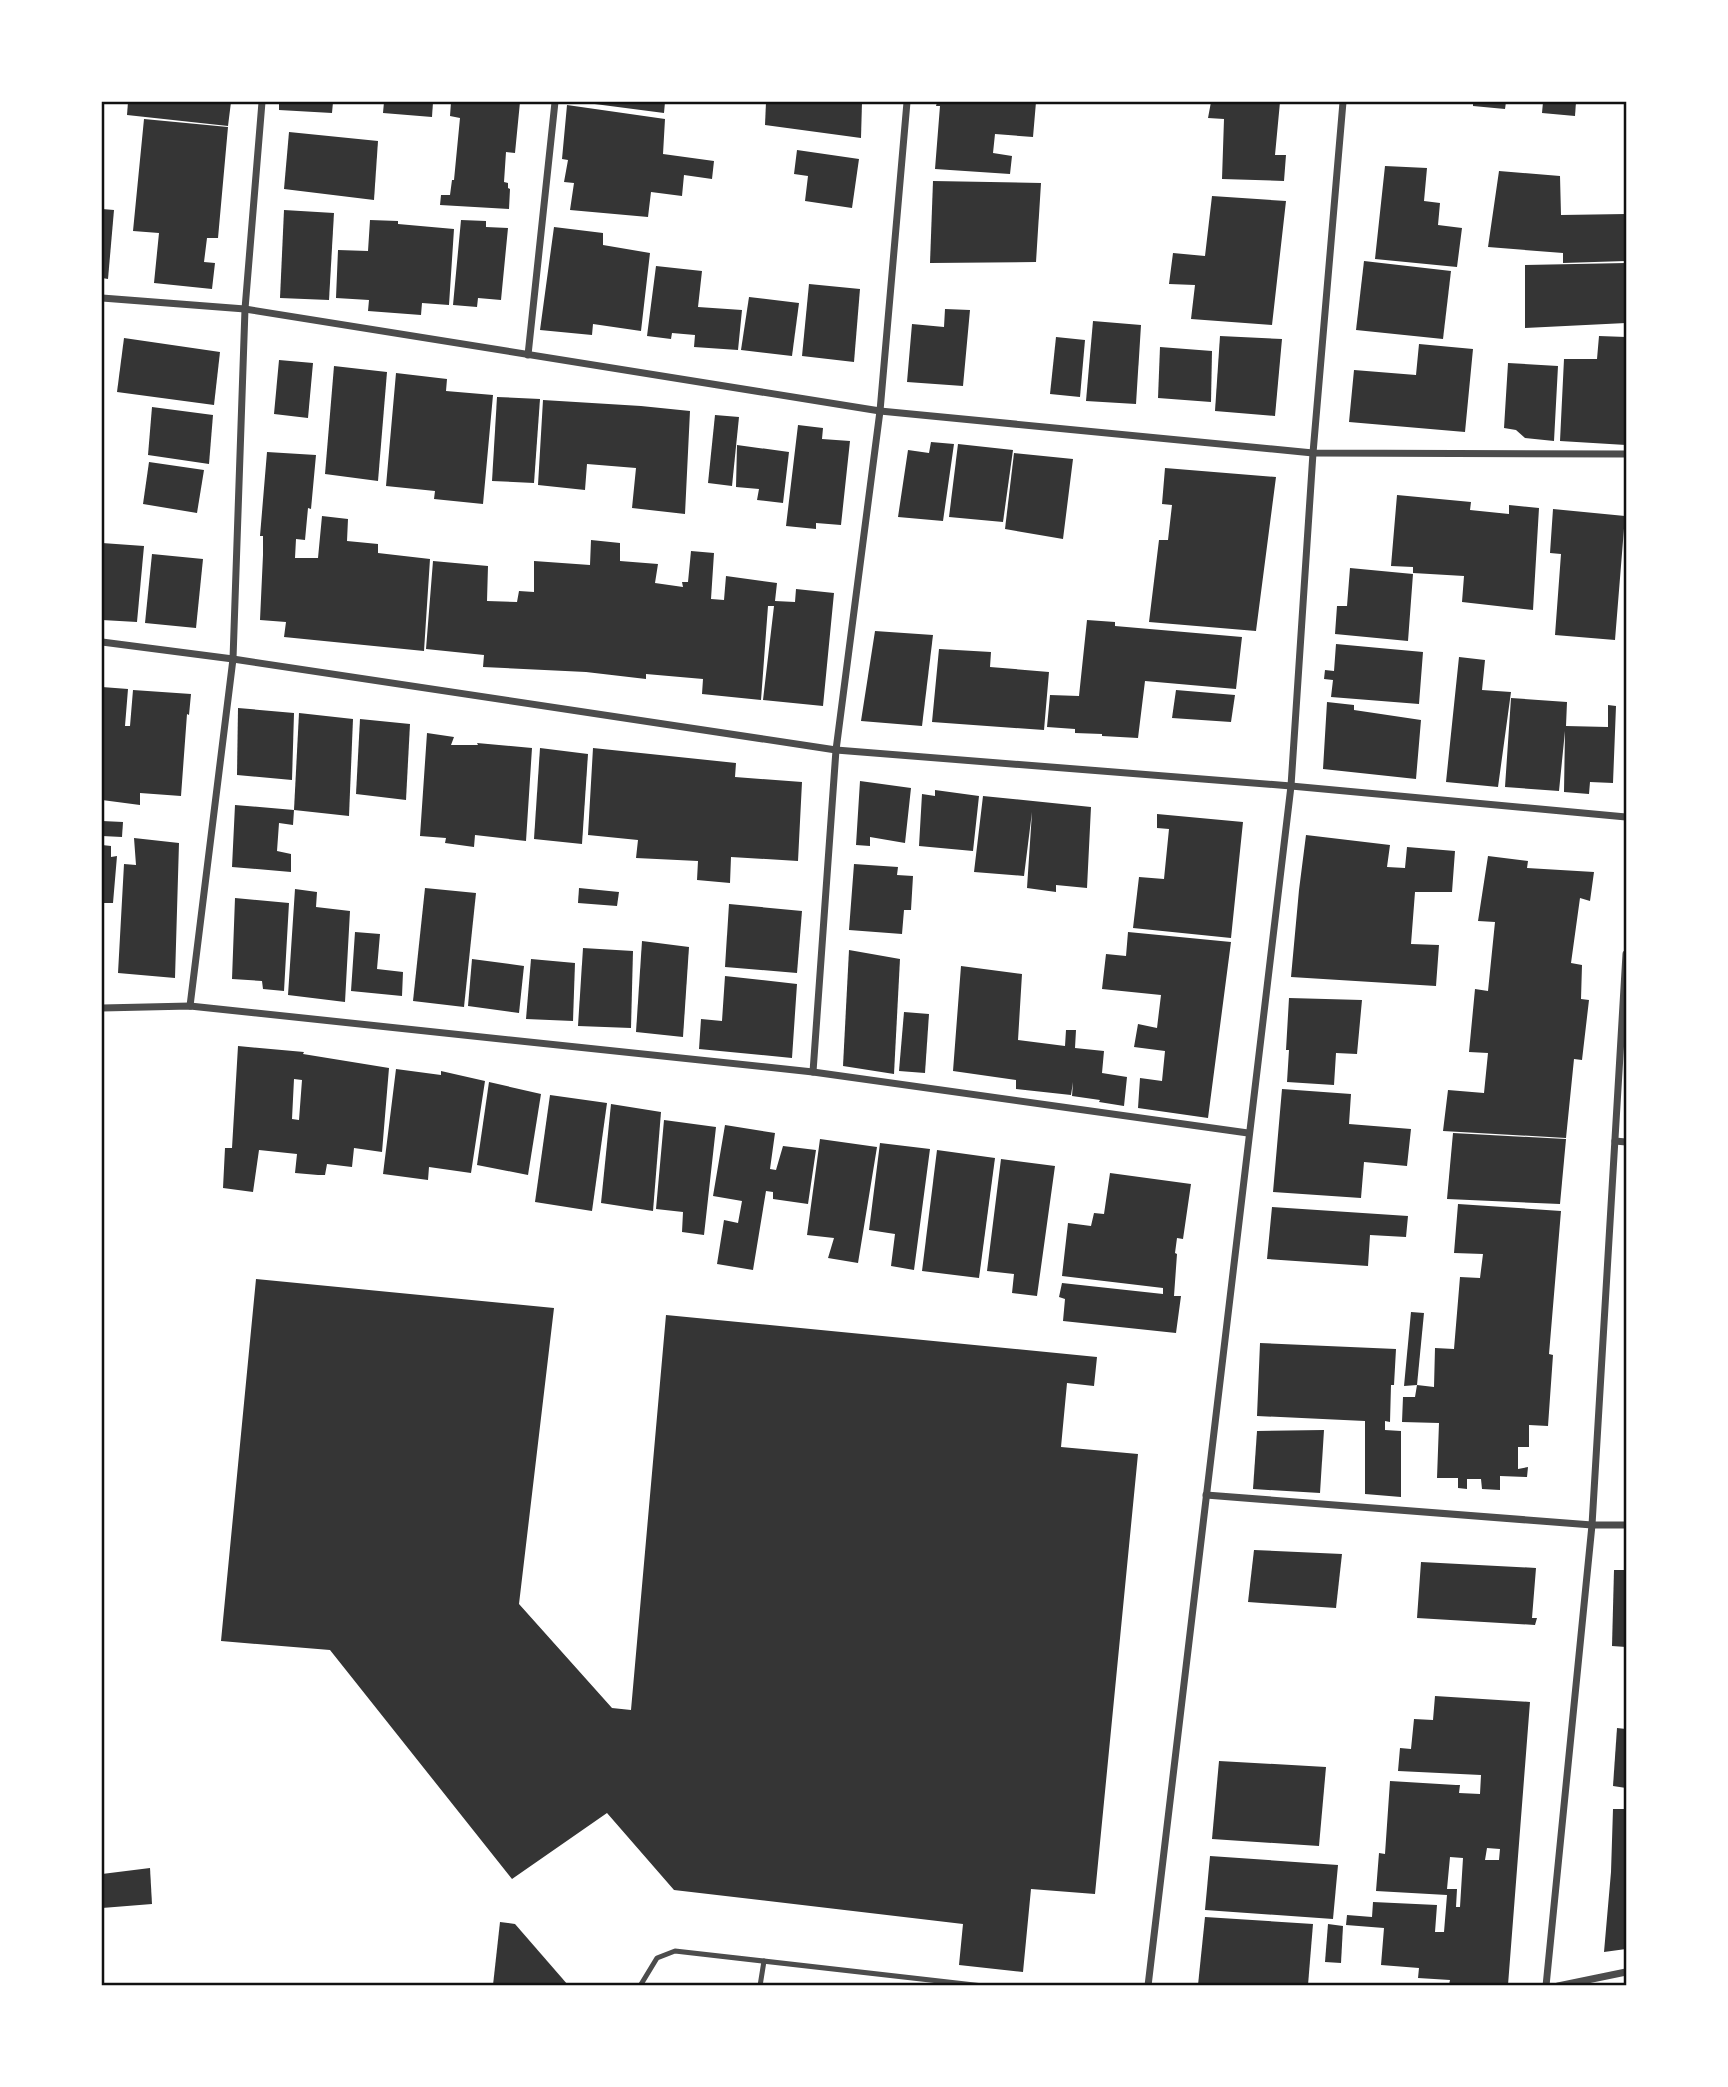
<svg xmlns="http://www.w3.org/2000/svg" width="1728" height="2087" font-family="Merriweather,serif">
	<rect width="100%" height="100%" fill="#fff"/>
	<g fill="#353535" fill-rule="evenodd">
		<path d="M128 102H231L228 126 127 115Z"/>
		<path d="M279 102H333L332 113 279 110Z"/>
		<path d="M384 102H433L432 117 383 113Z"/>
		<path d="M451 102H520L515 153 506 152 504 182 508 183V188L510 189 509 209 440 205 441 195H450L452 180H454L460 118 450 116Z"/>
		<path d="M587 102H665L664 113 587 103Z"/>
		<path d="M766 102H862L861 138 765 125Z"/>
		<path d="M937 102H1036L1033 137 995 134 993 153 1012 156 1010 174 935 169 940 106H936Z"/>
		<path d="M1211 102H1280L1275 155H1286L1284 181 1222 179 1224 119 1208 118Z"/>
		<path d="M1473 102H1506L1505 109 1473 106Z"/>
		<path d="M1543 102H1576L1575 116 1542 113Z"/>
		<path d="M567 105 665 119 663 154 714 161 712 179 684 175 682 196 651 192 648 217 570 210 574 183 564 182 568 160 562 159Z"/>
		<path d="M144 119 228 127 218 238H207L204 262 215 263 212 289 154 283 159 233 133 231Z"/>
		<path d="M289 132 378 141 374 200 284 189Z"/>
		<path d="M797 150 859 159 852 208 805 201 808 176 794 174Z"/>
		<path d="M1385 166 1427 168 1424 201 1440 203 1438 225 1462 228 1457 267 1375 259Z"/>
		<path d="M1499 171 1560 176 1561 215 1626 214V261L1563 263V253L1488 247Z"/>
		<path d="M933 181 1041 183 1036 262 930 263Z"/>
		<path d="M1212 196 1286 201 1272 325 1191 319 1195 285 1169 284 1173 253 1205 256Z"/>
		<path d="M102 209 114 210 108 279 102 278Z"/>
		<path d="M284 210 334 213 329 300 280 298Z"/>
		<path d="M370 220 398 221V224L454 229 449 305 422 303 421 315 368 311 369 300 336 298 338 250 368 251Z"/>
		<path d="M461 220 486 221V227L508 228 501 300 478 298 477 307 453 305Z"/>
		<path d="M554 227 603 233V245L650 253 641 331 593 324 592 335 540 330Z"/>
		<path d="M1364 261 1451 271 1443 339 1356 330Z"/>
		<path d="M1626 263V323L1525 328V265Z"/>
		<path d="M656 266 702 271 698 307 742 310 738 350 694 347 695 335 672 333 671 339 647 336Z"/>
		<path d="M809 284 860 289 854 362 802 356Z"/>
		<path d="M749 297 799 303 792 356 741 350Z"/>
		<path d="M945 309 970 310 963 386 907 382 912 324 944 327Z"/>
		<path d="M1093 321 1141 325 1136 404 1086 401Z"/>
		<path d="M1220 336 1282 339 1275 416 1215 411Z"/>
		<path d="M1599 336 1626 337V445L1560 441 1564 359H1597Z"/>
		<path d="M1056 337 1085 340 1080 397 1050 394Z"/>
		<path d="M124 338 220 352 214 405 117 392Z"/>
		<path d="M1419 344 1473 349 1465 432 1349 422 1354 370 1416 375Z"/>
		<path d="M1160 347 1212 351 1211 402 1158 398Z"/>
		<path d="M279 360 313 363 308 418 274 414Z"/>
		<path d="M1508 363 1558 366 1554 441 1525 438 1516 430 1504 428Z"/>
		<path d="M334 366 387 372 378 481 325 474Z"/>
		<path d="M396 373 447 379 446 391 493 395 483 504 434 499 435 491 386 486Z"/>
		<path d="M497 397 540 399 534 483 492 481Z"/>
		<path d="M543 400 641 406 690 411 685 514 632 508 636 468 587 464 585 490 538 485Z"/>
		<path d="M152 407 213 415 209 464 148 455Z"/>
		<path d="M715 415 739 417 732 486 708 483Z"/>
		<path d="M798 425 823 428 822 439 850 441 841 525 816 523V529L786 526Z"/>
		<path d="M931 442 954 444 943 521 898 517 908 450 929 453Z"/>
		<path d="M958 444 1013 450 1003 522 949 517Z"/>
		<path d="M737 445 789 452 783 503 757 500 759 489 736 487Z"/>
		<path d="M267 452 316 455 311 509 308 508 305 540 296 539 295 558H318L322 516 348 519 347 541 378 544V553L430 559 424 651 284 637 286 622 260 620 263 555V536H260Z"/>
		<path d="M1014 453 1073 459 1063 539 1005 529Z"/>
		<path d="M149 462 204 470 197 513 143 504Z"/>
		<path d="M1165 468 1276 477 1256 631 1149 622 1159 540H1168L1172 505 1162 504Z"/>
		<path d="M1397 495 1471 502 1470 510 1509 514V505L1539 508 1533 610 1462 602 1464 576 1413 573V567L1391 566Z"/>
		<path d="M1553 509 1625 516 1615 640 1555 635 1561 554 1550 553Z"/>
		<path d="M591 540 620 543V561L658 564 655 583 683 587 682 582H688L691 551 714 553 711 599 724 600 726 576 777 583 775 601 795 602 796 589 834 593 823 706 763 700 774 606H768L761 700 702 694 703 679 646 674V679L586 672 483 667 484 655 426 649 433 561 488 566 487 601 517 602 519 591 534 592V561L590 565Z"/>
		<path d="M102 543 144 546 137 622 102 620Z"/>
		<path d="M152 554 203 559 196 628 145 623Z"/>
		<path d="M1350 568 1413 574 1408 641 1335 634 1337 606H1347Z"/>
		<path d="M1087 620 1115 622V626L1242 637 1236 689 1145 681 1138 738 1102 736V734L1075 733V729L1047 727 1050 695 1079 696Z"/>
		<path d="M875 631 933 635 922 726 861 721Z"/>
		<path d="M1336 644 1423 652 1419 704 1331 697 1333 680 1324 679 1325 670 1334 671Z"/>
		<path d="M939 649 991 652 990 667 1049 672 1044 730 932 722Z"/>
		<path d="M1459 657 1485 660 1482 690 1511 692 1498 787 1446 782Z"/>
		<path d="M102 687 128 689 125 726H130L133 690 191 694 189 715 187 714 181 796 140 793V805L102 800Z"/>
		<path d="M1176 690 1235 695 1231 722 1172 718Z"/>
		<path d="M1511 698 1567 702 1566 726 1608 727V705L1616 706 1613 783 1590 782 1589 794 1564 792 1565 731 1559 791 1505 787Z"/>
		<path d="M1327 702 1354 705V710L1421 720 1416 779 1323 769Z"/>
		<path d="M238 708 294 713 292 780 237 775Z"/>
		<path d="M299 713 353 719 349 816 294 810Z"/>
		<path d="M360 719 410 724 406 800 356 794Z"/>
		<path d="M427 733 454 737 451 745H478L477 743 532 748 526 841 475 835 474 847 445 843 446 838 420 836Z"/>
		<path d="M540 748 588 754 582 844 534 839Z"/>
		<path d="M593 748 736 763 735 777 802 782 798 861 731 857 730 883 697 880 698 861 636 858 638 840 588 835Z"/>
		<path d="M860 781 911 788 905 843 870 837V846L856 845Z"/>
		<path d="M935 790 979 796 973 851 919 846 922 794 935 796Z"/>
		<path d="M983 796 1091 807 1087 888 1056 885V892L1027 888 1032 812 1024 876 974 872Z"/>
		<path d="M235 805 294 810 293 825 279 823 277 851 291 854V872L232 867Z"/>
		<path d="M1157 814 1243 822 1231 938 1133 928 1139 877 1164 879 1169 829 1157 828Z"/>
		<path d="M102 821 123 822 122 837 102 836Z"/>
		<path d="M1306 835 1390 845 1387 867 1405 868 1407 847 1455 851 1452 892H1415L1411 944 1439 945 1436 986 1291 977 1299 890Z"/>
		<path d="M134 838 179 843 175 978 118 973 124 864 136 865Z"/>
		<path d="M102 845 111 846V857L117 856 113 903H102Z"/>
		<path d="M1488 856 1528 861 1527 868 1594 872 1590 901 1580 898 1571 963 1582 965 1581 999 1589 1000 1582 1060 1574 1059 1566 1138 1443 1131 1448 1090 1484 1093 1488 1053 1469 1052 1475 989 1488 991 1495 922 1478 921Z"/>
		<path d="M854 864 898 867 897 875 913 876 911 910H904L902 934 849 930Z"/>
		<path d="M425 888 476 893 464 1007 413 1001Z"/>
		<path d="M579 888 619 892 617 906 578 903Z"/>
		<path d="M295 889 317 892 316 907 350 911 345 1002 288 995Z"/>
		<path d="M235 898 289 903 284 991 263 989 262 981 232 979Z"/>
		<path d="M729 904 802 911 797 973 725 967Z"/>
		<path d="M355 932 380 934 377 969 403 972 402 996 351 991Z"/>
		<path d="M1128 932 1231 942 1208 1118 1138 1108 1140 1078 1162 1081 1165 1051 1134 1047 1138 1024 1157 1028 1161 995 1102 989 1106 954 1126 956Z"/>
		<path d="M642 941 689 947 683 1037 636 1032Z"/>
		<path d="M583 948 633 951 631 1028 578 1026Z"/>
		<path d="M849 950 900 959 894 1074 843 1066Z"/>
		<path d="M472 959 524 966 519 1013 468 1006Z"/>
		<path d="M531 959 575 963 573 1021 526 1019Z"/>
		<path d="M961 966 1022 974 1018 1040 1065 1046 1066 1030H1076L1075 1048 1104 1051 1102 1073 1127 1077 1124 1106 1099 1102 1100 1100 1072 1096 1073 1082 1071 1095 1016 1089V1080L953 1071Z"/>
		<path d="M725 976 797 984 792 1058 699 1049 701 1019 722 1021Z"/>
		<path d="M1289 998 1362 1000 1357 1054 1336 1053 1334 1085 1287 1082 1289 1050H1286Z"/>
		<path d="M904 1012 929 1014 925 1073 899 1071Z"/>
		<path d="M238 1046 304 1052 303 1054 389 1068 382 1152 354 1148 352 1167 327 1164 325 1175H318L295 1173 297 1154 259 1150 253 1192 223 1188 225 1148H232ZM294 1079 302 1080 299 1120 292 1119Z"/>
		<path d="M396 1069 441 1075V1071L485 1081 471 1173 429 1167 428 1180 383 1174Z"/>
		<path d="M489 1082 541 1094 528 1175 477 1165Z"/>
		<path d="M1282 1089 1351 1094 1349 1124 1411 1129 1407 1166 1364 1162 1361 1198 1273 1192Z"/>
		<path d="M550 1095 607 1103 592 1211 535 1202Z"/>
		<path d="M611 1104 661 1112 653 1211 601 1203Z"/>
		<path d="M664 1120 716 1127 704 1235 682 1232 683 1212 656 1209Z"/>
		<path d="M725 1125 775 1133 770 1169 776 1170 783 1146 816 1150 808 1204 773 1199V1192L766 1191 753 1270 717 1264 724 1220 738 1223 742 1201 713 1196Z"/>
		<path d="M1453 1133 1566 1139 1560 1204 1447 1199Z"/>
		<path d="M820 1139 877 1147 858 1263 828 1258 834 1238 807 1235Z"/>
		<path d="M880 1143 930 1149 914 1270 891 1266 895 1234 869 1230Z"/>
		<path d="M937 1150 995 1158 979 1278 922 1271Z"/>
		<path d="M1001 1159 1055 1166 1037 1296 1012 1293 1014 1274 987 1271Z"/>
		<path d="M1110 1173 1191 1184 1183 1239 1177 1238 1175 1253 1177 1254 1174 1296H1181L1176 1333 1063 1321 1065 1299 1059 1297 1062 1283 1163 1294V1288L1062 1276 1068 1223 1091 1226 1094 1213 1104 1214Z"/>
		<path d="M1458 1204 1561 1211 1549 1354 1553 1355 1548 1426 1529 1425V1447H1518V1469L1528 1467 1527 1477 1500 1476V1490L1482 1489 1481 1479H1467V1489L1458 1488V1478H1437L1439 1423 1402 1422 1403 1397H1415L1417 1385 1434 1387 1435 1348 1454 1349 1460 1277 1480 1278 1483 1254 1454 1253Z"/>
		<path d="M1272 1207 1408 1216 1406 1237 1370 1235 1368 1266 1267 1259Z"/>
		<path d="M256 1279 554 1308 519 1604 612 1708 631 1710 666 1315 1097 1357 1094 1386 1067 1383 1061 1447 1138 1454 1095 1894 1031 1889 1023 1972 959 1965 963 1924 674 1890 607 1813 512 1879 330 1650 221 1641Z"/>
		<path d="M1411 1312 1424 1313 1417 1385 1404 1386Z"/>
		<path d="M1260 1343 1396 1349 1394 1385H1391L1390 1422 1385 1421V1430L1401 1431V1497L1365 1494V1421L1257 1416Z"/>
		<path d="M1324 1430 1320 1493 1253 1489 1257 1431Z"/>
		<path d="M1254 1550 1342 1554 1336 1608 1248 1602Z"/>
		<path d="M1421 1562 1536 1568 1532 1618H1537L1535 1625 1417 1618Z"/>
		<path d="M1614 1570H1626V1647L1612 1646Z"/>
		<path d="M1435 1696 1530 1702 1508 1985H1449L1450 1980 1418 1978 1419 1968 1381 1965 1384 1928 1346 1925 1347 1915 1372 1917 1373 1902 1437 1905 1435 1932H1444L1447 1895 1376 1891 1379 1853 1385 1854 1390 1781 1456 1785H1460L1459 1793 1480 1794 1481 1775 1398 1771 1400 1748 1411 1749 1414 1719 1433 1720ZM1487 1848 1500 1849 1499 1860H1485ZM1450 1857 1463 1858 1460 1907H1456L1457 1889H1447Z"/>
		<path d="M1617 1728 1626 1729V1788L1613 1786Z"/>
		<path d="M1219 1761 1326 1767 1319 1846 1212 1839Z"/>
		<path d="M1613 1809H1626V1949L1604 1952 1611 1872Z"/>
		<path d="M1210 1856 1338 1865 1333 1919 1205 1910Z"/>
		<path d="M150 1868 152 1904 102 1908V1874Z"/>
		<path d="M1205 1917 1313 1924 1308 1985H1198Z"/>
		<path d="M500 1922 515 1924 568 1985H493Z"/>
		<path d="M1328 1924 1343 1926 1341 1963 1325 1962Z"/>
	</g>
	<g fill="none" stroke-linecap="round" stroke-linejoin="round">
		<g stroke="#4c4c4c" stroke-width="5">
			<path d="M640 1986 657 1958 675 1951 983 1986"/>
			<path d="M760 1986 764 1961"/>
		</g>
		<g stroke="#4c4c4c" stroke-width="7">
			<path d="M102 298 245 309 880 411 1313 453 1626 454"/>
			<path d="M528 355 555 102"/>
			<path d="M102 642 233 659 836 750 1291 786 1626 817"/>
			<path d="M190 1006 233 659 245 309 262 102"/>
			<path d="M102 1008 190 1006 813 1072 1248 1133"/>
			<path d="M813 1072 836 750 880 411 907 102"/>
			<path d="M1615 1141 1626 1142"/>
			<path d="M1206 1495 1592 1525H1626"/>
			<path d="M1148 1986 1291 786 1313 453 1343 102"/>
			<path d="M1546 1986 1592 1525 1626 954"/>
			<path d="M1558 1986 1626 1972"/>
		</g>
	</g>
	<rect width="1728" height="2087" fill="none" stroke="#ffffff" stroke-width="206"/>
	<rect x="103" y="103" width="1522" height="1881" fill="none" stroke="#111" stroke-width="2.5"/>
</svg>
